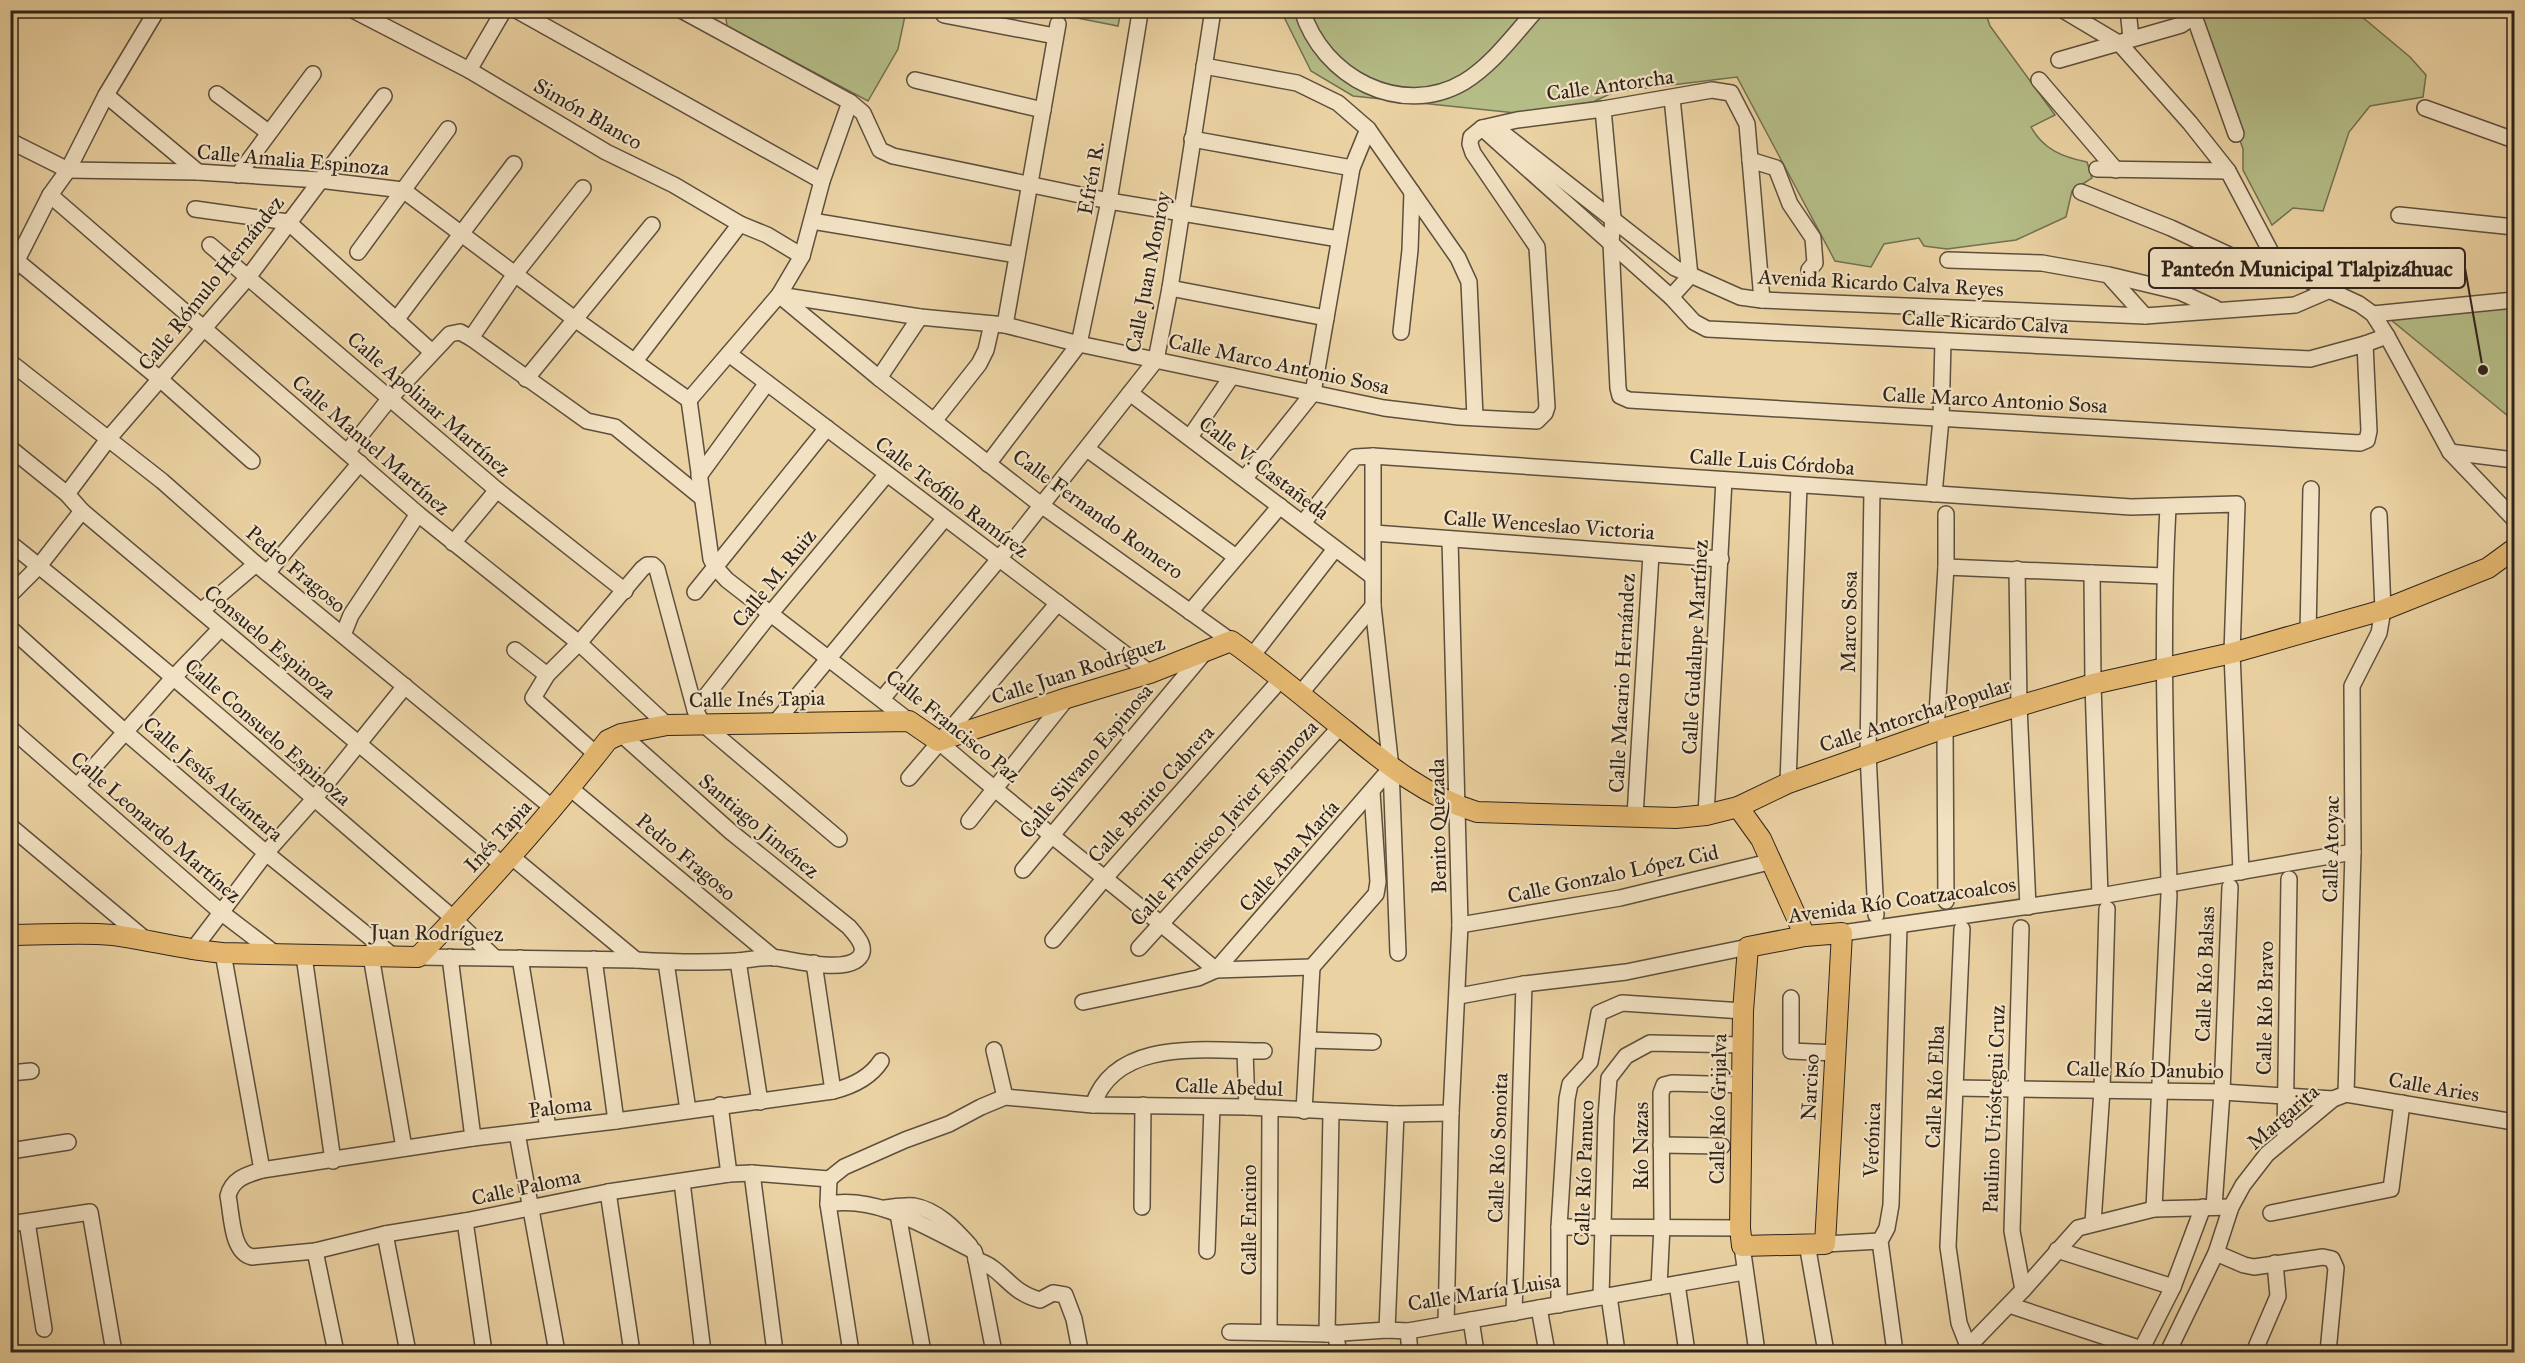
<svg xmlns="http://www.w3.org/2000/svg" width="2525" height="1363" font-family="'IM FELL Great Primer',serif">
	<rect width="100%" height="100%" fill="#ebd2a2"/>
	<filter id="stains"><feTurbulence type="fractalNoise" baseFrequency=".00333" numOctaves="4"/><feColorMatrix values="0 0 0 0 .2 0 0 0 0 .09 0 0 0 0 .02 0 0 0 .5 -.17"/></filter>
	<radialGradient id="worn" r=".72"><stop offset=".6" stop-color="#630" stop-opacity="0"/><stop offset="1" stop-color="#630" stop-opacity=".3"/></radialGradient>
	<g fill="#b5bd87" stroke="#727052" stroke-width="1.5">
		<path d="M725 11V10L906 11 898 49 868 101 727 26Z"/>
		<path d="M1042 11H1121L1118 26Z"/>
		<path d="M1281 11H1985L1990 26 2055 115 2031 127C2043 149 2062 157 2087 162L2092 178 2072 191 2066 217 2016 240 1947 249 1924 246 1919 238 1884 244 1871 267 1835 261 1737 77 1614 92 1593 102 1516 113 1353 96 1311 71Z"/>
		<path d="M2207 11H2355L2410 57 2426 75 2423 97 2370 106 2349 132 2323 211 2293 208 2272 225 2243 170V149L2199 24Z"/>
		<path d="M2514 306V421L2390 319Z"/>
	</g>
	<g fill="none" stroke-linecap="round" stroke-linejoin="round">
		<defs>
			<g id="minor">
				<path d="M353 10 469 70 606 152 674 185 740 224 767 235 802 256"/>
				<path d="M516 10 822 181"/>
				<path d="M681 10 850 102 863 113 880 150 893 156 1109 201 1339 239"/>
				<path d="M1302 10C1322 77 1401 119 1464 82 1492 65 1514 35 1536 10"/>
				<path d="M2063 10 2120 44 2190 123 2228 171 2274 258 2301 277 2359 304 2373 314 2387 336 2450 452 2514 519"/>
				<path d="M2128 10 2131 38"/>
				<path d="M944 15 1055 36"/>
				<path d="M2194 16 2236 134"/>
				<path d="M2059 60 2181 25 2194 16 2198 10"/>
				<path d="M1204 66 1297 83 1338 103 1368 129 1458 258 1469 282 1475 417"/>
				<path d="M469 70 504 10"/>
				<path d="M915 80 1043 110"/>
				<path d="M2039 80 2116 170"/>
				<path d="M217 94 268 132"/>
				<path d="M106 95 198 172"/>
				<path d="M2425 108 2514 140"/>
				<path d="M1603 109 1613 218 1611 243 1618 388 1620 396 1629 400 2360 443 2367 440 2369 431 2365 344"/>
				<path d="M1495 127 1675 268 1740 297 1762 300 2145 316 2295 305 2330 290"/>
				<path d="M1482 128 1671 297 1694 322 1707 329 2310 359 2365 344 2387 336"/>
				<path d="M1192 139 1352 168"/>
				<path d="M10 141 68 170 198 172 319 180 403 190 576 320 689 400"/>
				<path d="M1750 160 1776 168 1790 204 1813 238 1815 263 1809 270"/>
				<path d="M2097 169 2228 171"/>
				<path d="M238 175 313 74"/>
				<path d="M2081 192 2171 228 2270 274 2295 276"/>
				<path d="M50 195 418 514 579 643 667 725"/>
				<path d="M195 209 288 222 432 352"/>
				<path d="M2399 215 2514 227"/>
				<path d="M812 221 1017 255"/>
				<path d="M210 245 497 490 625 591"/>
				<path d="M358 252 448 129"/>
				<path d="M1948 260 2042 263 2109 275 2180 292 2215 308"/>
				<path d="M17 261 161 380 252 461"/>
				<path d="M10 274 50 195 68 170 106 95 157 10"/>
				<path d="M2109 276 2145 316"/>
				<path d="M1170 288 1326 318"/>
				<path d="M779 295 920 317 1005 325 1079 344 1384 408 1459 417 1537 421 1545 413 1547 407 1537 247 1473 153 1470 144 1471 137 1482 128 1517 120 1603 109 1712 90 1731 93 1747 124 1762 300"/>
				<path d="M779 295 879 378 1041 505 1231 641"/>
				<path d="M1671 297 1690 276 1672 98"/>
				<path d="M2373 314 2514 300"/>
				<path d="M396 320 514 164"/>
				<path d="M1005 325 1058 24"/>
				<path d="M1401 332 1410 250 1412 192"/>
				<path d="M471 338 515 274 583 188"/>
				<path d="M729 354 1150 673"/>
				<path d="M635 361 740 224"/>
				<path d="M10 362 162 481 256 564 554 809"/>
				<path d="M879 378 920 317"/>
				<path d="M526 379 652 225"/>
				<path d="M1130 393 1372 576"/>
				<path d="M689 400 711 559 716 568 727 580 909 721"/>
				<path d="M689 400 779 295 802 256 822 181 850 102"/>
				<path d="M934 421 979 364 986 350 992 324"/>
				<path d="M1190 437 1232 376"/>
				<path d="M10 448 67 494 82 511 504 866"/>
				<path d="M1087 449 1236 557"/>
				<path d="M348 451 390 398 450 334 460 332 471 338 587 421 615 427 701 497"/>
				<path d="M2450 452 2514 460"/>
				<path d="M1373 456V606L1391 768 1398 953"/>
				<path d="M988 464 1079 344 1109 201 1139 19"/>
				<path d="M699 476 767 383"/>
				<path d="M1245 478 1313 393 1352 168 1368 129"/>
				<path d="M1872 490 1868 754 1876 915"/>
				<path d="M67 494 109 438 249 276 384 96"/>
				<path d="M1934 494 1941 419 1943 341"/>
				<path d="M2168 507C2161 633 2166 758 2169 884"/>
				<path d="M1303 523 1355 457 1373 456 2131 507 2237 504 2232 653 2241 872"/>
				<path d="M1374 533 1721 559"/>
				<path d="M10 543C162 664 307 793 454 919L494 957"/>
				<path d="M453 543 497 490"/>
				<path d="M1946 567 2164 576"/>
				<path d="M2017 569 2019 706 2028 907"/>
				<path d="M267 573 360 463"/>
				<path d="M2092 573 2093 684 2100 896"/>
				<path d="M695 592 827 428"/>
				<path d="M10 595 39 566 82 511"/>
				<path d="M201 611 256 564"/>
				<path d="M1190 612 1280 506"/>
				<path d="M10 628 124 731 266 853 393 956"/>
				<path d="M2308 633 2311 489"/>
				<path d="M343 635 351 615 418 514"/>
				<path d="M515 650 547 675"/>
				<path d="M1252 656 1335 549"/>
				<path d="M1300 694 1373 606"/>
				<path d="M882 699 999 559 1156 360 1170 288 1213 10"/>
				<path d="M695 710 771 613 887 474"/>
				<path d="M775 723 945 518"/>
				<path d="M10 728 222 913 277 955"/>
				<path d="M1945 729 1946 901"/>
				<path d="M1936 731 1946 567V514"/>
				<path d="M938 741C1029 820 1125 892 1216 970L1312 967"/>
				<path d="M597 755 533 698 547 675 579 643 642 569 647 565H653L657 569 695 710 703 724 839 839"/>
				<path d="M909 778 1058 603"/>
				<path d="M1788 783 1799 485"/>
				<path d="M78 785 173 678 221 628"/>
				<path d="M570 788 774 958"/>
				<path d="M1706 815 1724 480"/>
				<path d="M1635 816 1651 554"/>
				<path d="M969 821 1067 698"/>
				<path d="M10 826 146 940"/>
				<path d="M512 857 636 960"/>
				<path d="M1023 870 1205 652"/>
				<path d="M1460 925 1620 898 1773 861"/>
				<path d="M2021 928 2012 1231 2023 1290"/>
				<path d="M1962 929 1948 1247 1959 1323 1968 1346"/>
				<path d="M1842 933 2100 896 2353 852"/>
				<path d="M1053 940 1104 879 1282 678"/>
				<path d="M1139 948 1340 727"/>
				<path d="M192 951 266 853 314 799 405 686"/>
				<path d="M223 953 262 1170"/>
				<path d="M304 956 333 1161"/>
				<path d="M371 956 404 1148"/>
				<path d="M418 957 636 960C669 962 703 963 737 961 750 960 765 956 778 958 797 961 838 971 855 961 871 951 857 936 849 927L731 832 621 734"/>
				<path d="M450 957 473 1138"/>
				<path d="M520 958 548 1128"/>
				<path d="M594 959 616 1121"/>
				<path d="M738 961 760 1102"/>
				<path d="M666 962 688 1110"/>
				<path d="M814 963 833 1091"/>
				<path d="M1312 967 1376 894 1378 882 1372 792"/>
				<path d="M1459 996 1524 984 1626 972 1748 947"/>
				<path d="M1791 998V1051L1836 1053"/>
				<path d="M1083 1002 1198 978 1216 970 1391 768"/>
				<path d="M1309 1040 1373 1042"/>
				<path d="M994 1050 1005 1097"/>
				<path d="M1245 1051 1247 1107"/>
				<path d="M10 1073 31 1071"/>
				<path d="M1956 1088 2222 1092 2333 1099"/>
				<path d="M2346 1094 2353 852 2352 686 2379 633 2383 610 2379 515"/>
				<path d="M720 1105 729 1174"/>
				<path d="M1093 1105C1116 1037 1207 1051 1264 1051"/>
				<path d="M1304 1111 1312 967"/>
				<path d="M517 1133 557 1352"/>
				<path d="M2285 1138 2289 879"/>
				<path d="M1661 1145 1722 1146"/>
				<path d="M10 1151 68 1142"/>
				<path d="M752 1173 775 1352"/>
				<path d="M829 1179 752 1173 729 1174 608 1192 465 1221 385 1234 315 1251 252 1257C231 1252 232 1215 228 1196 232 1179 246 1175 262 1170L473 1138 616 1121 833 1091C853 1086 870 1078 881 1061"/>
				<path d="M829 1179 844 1167 905 1140 949 1124 981 1107 1005 1097 1093 1105 1247 1107 1396 1114 1451 1113"/>
				<path d="M829 1179 828 1204 851 1352"/>
				<path d="M682 1182 703 1352"/>
				<path d="M608 1192 632 1352"/>
				<path d="M828 1204C879 1195 929 1229 974 1251"/>
				<path d="M1142 1207 1143 1105"/>
				<path d="M2214 1207 2222 1092 2230 887"/>
				<path d="M885 1208C894 1207 905 1205 914 1206 937 1210 955 1229 970 1246"/>
				<path d="M2154 1209 2169 894"/>
				<path d="M2271 1213 2391 1189 2402 1103"/>
				<path d="M898 1214 923 1352"/>
				<path d="M465 1221 484 1352"/>
				<path d="M27 1222 44 1329"/>
				<path d="M2093 1223 2102 1090 2107 909"/>
				<path d="M10 1224 90 1212 114 1352"/>
				<path d="M1559 1227 1740 1228"/>
				<path d="M385 1234 408 1352"/>
				<path d="M1807 1244 1826 1352"/>
				<path d="M1825 1244 1880 1241"/>
				<path d="M1742 1246 1757 1352"/>
				<path d="M2057 1250 2173 1287"/>
				<path d="M315 1251 336 1352"/>
				<path d="M1207 1251 1212 1107"/>
				<path d="M2216 1253 2244 1265 2254 1267 2323 1257 2332 1259 2336 1268 2328 1352"/>
				<path d="M975 1254 994 1352"/>
				<path d="M976 1260C1004 1268 1008 1292 1040 1300L1053 1293 1065 1295 1074 1319 1080 1350 1076 1352"/>
				<path d="M1677 1284 1687 1352"/>
				<path d="M1659 1287 1662 1226 1661 1093 1664 1085 1672 1083 1744 1085"/>
				<path d="M1609 1296 1617 1352"/>
				<path d="M1601 1297 1606 1117 1609 1078 1626 1056 1650 1043 1743 1045"/>
				<path d="M1559 1305V1227L1567 1099 1570 1084 1590 1062 1599 1013 1622 1003 1743 1011"/>
				<path d="M2009 1305 2142 1349"/>
				<path d="M1539 1308 1547 1352"/>
				<path d="M1514 1313 1524 984"/>
				<path d="M1471 1320 1476 1352"/>
				<path d="M1446 1323 1451 1113 1460 925 1450 539"/>
				<path d="M1387 1330 1396 1114"/>
				<path d="M1408 1331 1410 1352"/>
				<path d="M1230 1332 1327 1334 1387 1330 1408 1331 1744 1272"/>
				<path d="M1269 1332 1270 1108"/>
				<path d="M1335 1333 1339 1352"/>
				<path d="M1327 1334 1331 1112"/>
				<path d="M1964 1351 2023 1290 2078 1228 2154 1209 2231 1207"/>
				<path d="M1895 1352 1880 1241 1887 1228 1891 1205 1899 926"/>
				<path d="M2140 1352 2173 1287 2203 1207"/>
				<path d="M2168 1352 2216 1253 2231 1207 2243 1185 2267 1154 2333 1099 2346 1094 2514 1122"/>
				<path d="M2254 1352 2278 1296 2275 1263"/>
			</g>
			<g id="major">
				<path d="M1738 807 1761 839 1805 936"/>
				<path d="M1842 933 1825 1244 1742 1246 1740 1228 1743 1011 1748 947 1805 936Z"/>
				<path d="M10 935C44 935 80 932 113 935 150 940 186 950 223 953L418 957C485 887 548 817 608 740L621 734 667 725 909 721 938 741 1067 698 1150 673 1231 641C1271 669 1308 701 1346 731 1386 764 1427 797 1477 812L1676 818 1706 815 1738 807 1788 783 1936 731 2019 706 2093 684 2232 653 2383 610 2488 568 2514 549"/>
			</g>
		</defs>
		<use href="#minor" stroke="#5d4f3e" stroke-width="18"/>
		<use href="#major" stroke="#2e231c" stroke-width="22"/>
		<use href="#minor" stroke="#f2e2c3" stroke-width="15"/>
		<use href="#major" stroke="#e6b971" stroke-width="20"/>
	</g>
	<g text-anchor="middle" dominant-baseline="central" stroke-width="4.5" stroke-linejoin="round" paint-order="stroke">
		<g font-size="21" fill="#2e231c" stroke="#f2e2c3">
			<text transform="translate(1610 85) rotate(-8)">Calle Antorcha</text>
			<text transform="translate(588 114) rotate(30)">Simón Blanco</text>
			<text transform="translate(293 160) rotate(5)">Calle Amalia Espinoza</text>
			<text transform="translate(1091 178) rotate(-80)">Efrén R.</text>
			<text transform="translate(1148 272) rotate(-79)">Calle Juan Monroy</text>
			<text transform="translate(211 283) rotate(-51)">Calle Rómulo Hernández</text>
			<text transform="translate(1881 283) rotate(3)">Avenida Ricardo Calva Reyes</text>
			<text transform="translate(1985 322) rotate(3)">Calle Ricardo Calva</text>
			<text transform="translate(1279 364) rotate(12)">Calle Marco Antonio Sosa</text>
			<text transform="translate(1995 400) rotate(3)">Calle Marco Antonio Sosa</text>
			<text transform="translate(429 404) rotate(41)">Calle Apolinar Martínez</text>
			<text transform="translate(371 445) rotate(41)">Calle Manuel Martínez</text>
			<text transform="translate(1772 462) rotate(4)">Calle Luis Córdoba</text>
			<text transform="translate(1264 468) rotate(37)">Calle V. Castañeda</text>
			<text transform="translate(952 497) rotate(37)">Calle Teófilo Ramírez</text>
			<text transform="translate(1098 514) rotate(36)">Calle Fernando Romero</text>
			<text transform="translate(1549 525) rotate(4)">Calle Wenceslao Victoria</text>
			<text transform="translate(296 569) rotate(40)">Pedro Fragoso</text>
			<text transform="translate(774 578) rotate(-51)">Calle M. Ruiz</text>
			<text transform="translate(1849 622) rotate(-89)">Marco Sosa</text>
			<text transform="translate(270 642) rotate(40)">Consuelo Espinoza</text>
			<text transform="translate(1695 647) rotate(-87)">Calle Gudalupe Martínez</text>
			<text transform="translate(1078 670) rotate(-18)">Calle Juan Rodríguez</text>
			<text transform="translate(1622 683) rotate(-87)">Calle Macario Hernández</text>
			<text transform="translate(757 699) rotate(-1)">Calle Inés Tapia</text>
			<text transform="translate(1915 715) rotate(-18)">Calle Antorcha Popular</text>
			<text transform="translate(953 726) rotate(39)">Calle Francisco Paz</text>
			<text transform="translate(268 732) rotate(41)">Calle Consuelo Espinoza</text>
			<text transform="translate(1086 761) rotate(-50)">Calle Silvano Espinosa</text>
			<text transform="translate(213 779) rotate(41)">Calle Jesús Alcántara</text>
			<text transform="translate(1151 794) rotate(-48)">Calle Benito Cabrera</text>
			<text transform="translate(1224 823) rotate(-48)">Calle Francisco Javier Espinoza</text>
			<text transform="translate(759 826) rotate(40)">Santiago Jiménez</text>
			<text transform="translate(1438 826) rotate(-91)">Benito Quezada</text>
			<text transform="translate(156 827) rotate(41)">Calle Leonardo Martínez</text>
			<text transform="translate(498 836) rotate(-48)">Inés Tapia</text>
			<text transform="translate(2331 849) rotate(-89)">Calle Atoyac</text>
			<text transform="translate(1289 856) rotate(-49)">Calle Ana María</text>
			<text transform="translate(686 857) rotate(40)">Pedro Fragoso</text>
			<text transform="translate(1613 874) rotate(-12)">Calle Gonzalo López Cid</text>
			<text transform="translate(1902 900) rotate(-8)">Avenida Río Coatzacoalcos</text>
			<text transform="translate(437 933) rotate(1)">Juan Rodríguez</text>
			<text transform="translate(2205 974) rotate(-88)">Calle Río Balsas</text>
			<text transform="translate(2265 1008) rotate(-89)">Calle Río Bravo</text>
			<text transform="translate(2145 1070) rotate(1)">Calle Río Danubio</text>
			<text transform="translate(1229 1087) rotate(2)">Calle Abedul</text>
			<text transform="translate(1810 1087) rotate(-87)">Narciso</text>
			<text transform="translate(1935 1087) rotate(-88)">Calle Río Elba</text>
			<text transform="translate(2434 1087) rotate(10)">Calle Aries</text>
			<text transform="translate(560 1107) rotate(-7)">Paloma</text>
			<text transform="translate(1718 1109) rotate(-89)">Calle Río Grijalva</text>
			<text transform="translate(1994 1109) rotate(-88)">Paulino Urióstegui Cruz</text>
			<text transform="translate(2283 1117) rotate(-41)">Margarita</text>
			<text transform="translate(1872 1140) rotate(-88)">Verónica</text>
			<text transform="translate(1641 1146) rotate(-90)">Río Nazas</text>
			<text transform="translate(1498 1148) rotate(-88)">Calle Río Sonoita</text>
			<text transform="translate(1584 1173) rotate(-88)">Calle Río Panuco</text>
			<text transform="translate(526 1187) rotate(-12)">Calle Paloma</text>
			<text transform="translate(1249 1220) rotate(-90)">Calle Encino</text>
			<text transform="translate(1484 1292) rotate(-9)">Calle María Luisa</text>
		</g>
	</g>
	<path fill="none" stroke="#2e231c" stroke-width="2" d="M2483 370L2465 268"/>
	<circle fill="#2e231c" stroke="#f2e2c3" stroke-width="2" cx="2483" cy="370" r="6"/>
	<rect fill="#f2e2c3" stroke="#2e231c" stroke-width="2" x="2149" y="248" width="316" height="40" rx="6"/>
	<g font-size="22" text-anchor="middle" font-weight="bold" fill="#2e231c">
		<text x="2307" y="276">Panteón Municipal Tlalpizáhuac</text>
	</g>
	<rect width="2525" height="1363" fill="none" stroke="#ebd2a2" stroke-width="36"/>
	<rect x="12" y="12" width="2501" height="1339" fill="none" stroke="#2e231c" stroke-width="3"/>
	<rect x="18" y="18" width="2489" height="1327" fill="none" stroke="#2e231c" stroke-width="1.5"/>
	<rect width="100%" height="100%" filter="url(#stains)"/>
	<rect width="100%" height="100%" fill="url(#worn)"/>
</svg>
